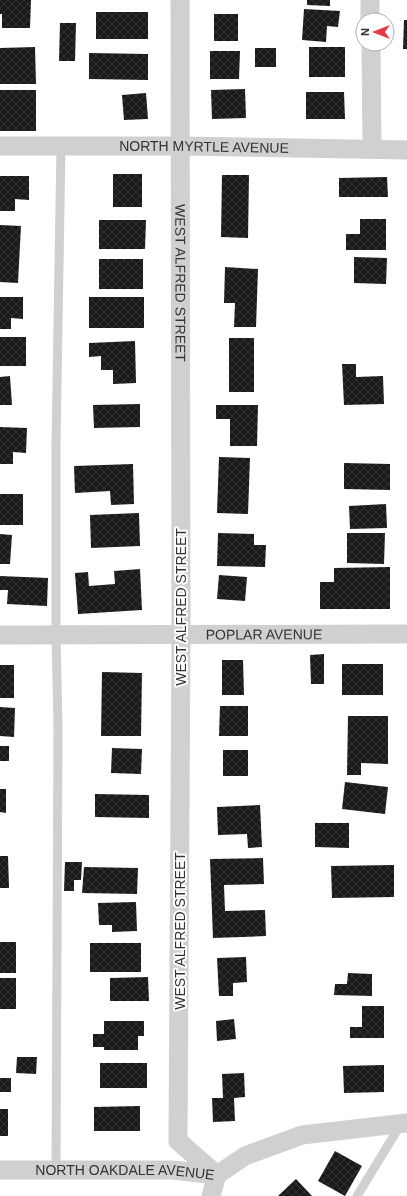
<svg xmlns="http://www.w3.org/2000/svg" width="407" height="1196" font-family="Arial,sans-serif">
	<defs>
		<pattern id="building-cross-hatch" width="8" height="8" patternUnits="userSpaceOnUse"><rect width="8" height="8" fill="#1a1a1a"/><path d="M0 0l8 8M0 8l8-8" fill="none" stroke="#333"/></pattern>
	</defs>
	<rect width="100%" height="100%" fill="#fff"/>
	<g fill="url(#building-cross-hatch)">
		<path d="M0 0H31L30 28H2V14H0Z"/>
		<path d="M307 0H330V6L307 5Z"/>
		<path d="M304 9 340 11 338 27 327 26 326 42 302 40Z"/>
		<rect x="96" y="12" width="52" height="27"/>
		<rect x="214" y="14" width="24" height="27"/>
		<path d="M404 20H407V49H403Z"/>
		<path d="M60 23H76L75 61H59Z"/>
		<path d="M35 47 36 84H0V48Z"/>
		<rect x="309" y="47" width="36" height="30"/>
		<rect x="255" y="48" width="21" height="19"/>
		<path d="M210 51H240L239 79H210Z"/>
		<path d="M89 53 148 54V80L89 79Z"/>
		<path d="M245 89 246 118 212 119 211 90Z"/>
		<rect x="0" y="90" width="36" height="41"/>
		<path d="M306 92H344L345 119H306Z"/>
		<path d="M146 93 148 119 124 120 122 95Z"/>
		<rect x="113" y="174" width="29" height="33"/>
		<path d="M222 175H249L248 238 221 237Z"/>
		<path d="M0 176H29V200L15 199V211H0Z"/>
		<path d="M387 177 388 197H339V178Z"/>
		<path d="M360 219H386V250H346V234H360Z"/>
		<path d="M99 220H146L145 249H99Z"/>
		<path d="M0 225 21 226 18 283 0 282Z"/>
		<path d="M354 257 387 258 386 284 354 283Z"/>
		<rect x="99" y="259" width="44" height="30"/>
		<path d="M225 267 258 269 256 327H234L235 303H224Z"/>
		<path d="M0 297H23V319L11 318V329H0Z"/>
		<rect x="89" y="297" width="55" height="31"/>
		<rect x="0" y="337" width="26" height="29"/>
		<rect x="229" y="338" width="25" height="54"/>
		<path d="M135 341 136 383 113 384V370H101V356L89 357V343Z"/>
		<path d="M342 364H356V377L383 376 384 404 344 405Z"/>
		<path d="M10 376 12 405H0V377Z"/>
		<path d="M140 404V427L94 428 93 405Z"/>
		<path d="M216 405H258L257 446H230V419H216Z"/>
		<path d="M0 427 27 428 26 453 13 452V464H0Z"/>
		<path d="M219 457 250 458 248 514 217 513Z"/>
		<path d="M344 463 390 464V490L344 489Z"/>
		<path d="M133 464 134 504 111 505 110 491 75 493 74 466Z"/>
		<rect x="0" y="494" width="23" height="31"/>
		<path d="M386 504 387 528 350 529 349 506Z"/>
		<path d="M139 513 140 546 91 548 90 515Z"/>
		<path d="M218 533 254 534V545H266L265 567 217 566Z"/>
		<path d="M347 533H385L384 564 347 563Z"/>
		<path d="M0 534 12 535 10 564H0Z"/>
		<path d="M390 567V609H320V582H334V568Z"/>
		<path d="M140 569 142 610 78 614 75 573 88 572 89 586 115 584 114 571Z"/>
		<path d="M219 575 247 577 245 601 217 599Z"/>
		<path d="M0 576 48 578 47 606 7 604 8 590H0Z"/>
		<path d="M324 654V684H311L310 655Z"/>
		<path d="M222 660H243L244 695H222Z"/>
		<rect x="342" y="664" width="41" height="31"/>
		<rect x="0" y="665" width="14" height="33"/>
		<path d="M102 672 142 673 141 736H101Z"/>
		<path d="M220 706H248V736H219Z"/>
		<path d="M0 707 15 708 14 737 0 736Z"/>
		<path d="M348 716H388V764L361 763V775H347Z"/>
		<rect x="0" y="746" width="9" height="15"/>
		<path d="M112 748 142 749 141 774 111 773Z"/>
		<rect x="223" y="750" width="25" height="26"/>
		<path d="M345 782 388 787 385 814 342 809Z"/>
		<path d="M0 789H6V813L0 812Z"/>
		<path d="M95 794 149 795V818L95 817Z"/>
		<path d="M260 805 262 847 248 848 247 834 218 835 217 807Z"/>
		<path d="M315 823H349V848L315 847Z"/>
		<path d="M0 856H8L9 888H0Z"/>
		<path d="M263 858 264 884 224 885 225 911 265 910 266 936 213 938 210 859Z"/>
		<path d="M65 862H82L81 880H74V891H64Z"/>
		<path d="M394 865V897L332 898 331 866Z"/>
		<path d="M84 867 138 868 137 894 82 893Z"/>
		<path d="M136 902 137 931 112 932V925H99L98 903Z"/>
		<rect x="0" y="942" width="16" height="31"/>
		<rect x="90" y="943" width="51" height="29"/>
		<path d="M246 957 247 982 233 983V996H219L217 958Z"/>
		<path d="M348 973 372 974V996L334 995 335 984H347Z"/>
		<path d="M148 977 149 1001H110V978Z"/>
		<rect x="0" y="978" width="16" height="31"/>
		<path d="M362 1006H384V1038H350V1027H362Z"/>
		<path d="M234 1019 236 1039 217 1041 216 1021Z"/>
		<path d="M104 1021H144V1036H138V1050H104V1047H93V1034H104Z"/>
		<path d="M17 1057H37L36 1074 16 1073Z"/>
		<rect x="100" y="1063" width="47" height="25"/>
		<path d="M384 1065V1092L344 1093 343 1066Z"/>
		<path d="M244 1073 245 1097 234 1098 235 1121 213 1122 212 1098H223L222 1074Z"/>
		<rect x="0" y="1078" width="11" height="14"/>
		<path d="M140 1106V1131H94V1107Z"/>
		<rect x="0" y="1109" width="8" height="27"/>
		<path d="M335 1151 362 1166 345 1196 318 1181Z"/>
		<path d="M296 1179 312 1196H278Z"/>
	</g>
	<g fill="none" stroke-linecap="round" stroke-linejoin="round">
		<g stroke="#d0d0d0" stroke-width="9">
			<path d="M56 1170 58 727 56 634V444L61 146"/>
			<path d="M357 1196 401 1124"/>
		</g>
		<g stroke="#d0d0d0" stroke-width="19">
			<path id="s1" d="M180 0 181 634 178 1141 217 1175 211 1196"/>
			<path d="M370 0V20"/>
			<path d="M371 44 372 149"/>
			<path id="s2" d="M0 146H180L407 150"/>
			<path id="s3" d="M0 635 407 634"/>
			<path id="s4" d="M0 1170H172L217 1175 245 1156 302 1135 407 1123"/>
		</g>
	</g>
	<g text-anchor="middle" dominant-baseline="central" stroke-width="4" stroke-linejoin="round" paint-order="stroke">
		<g font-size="14" fill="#333" stroke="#fff">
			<text stroke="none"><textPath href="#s2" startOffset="204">NORTH MYRTLE AVENUE</textPath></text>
			<text stroke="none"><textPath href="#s1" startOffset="283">WEST ALFRED STREET</textPath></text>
			<text transform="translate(181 607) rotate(-90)">WEST ALFRED STREET</text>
			<text stroke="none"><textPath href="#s3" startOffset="264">POPLAR AVENUE</textPath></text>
			<text transform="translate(180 931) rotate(-90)">WEST ALFRED STREET</text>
			<text stroke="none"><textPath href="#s4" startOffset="125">NORTH OAKDALE AVENUE</textPath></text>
		</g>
	</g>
	<g transform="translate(375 32) rotate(270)"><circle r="19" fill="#ffffff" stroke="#adadad"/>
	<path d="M0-3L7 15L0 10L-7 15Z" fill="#e63946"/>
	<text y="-6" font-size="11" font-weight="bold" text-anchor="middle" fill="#333333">N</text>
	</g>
</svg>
